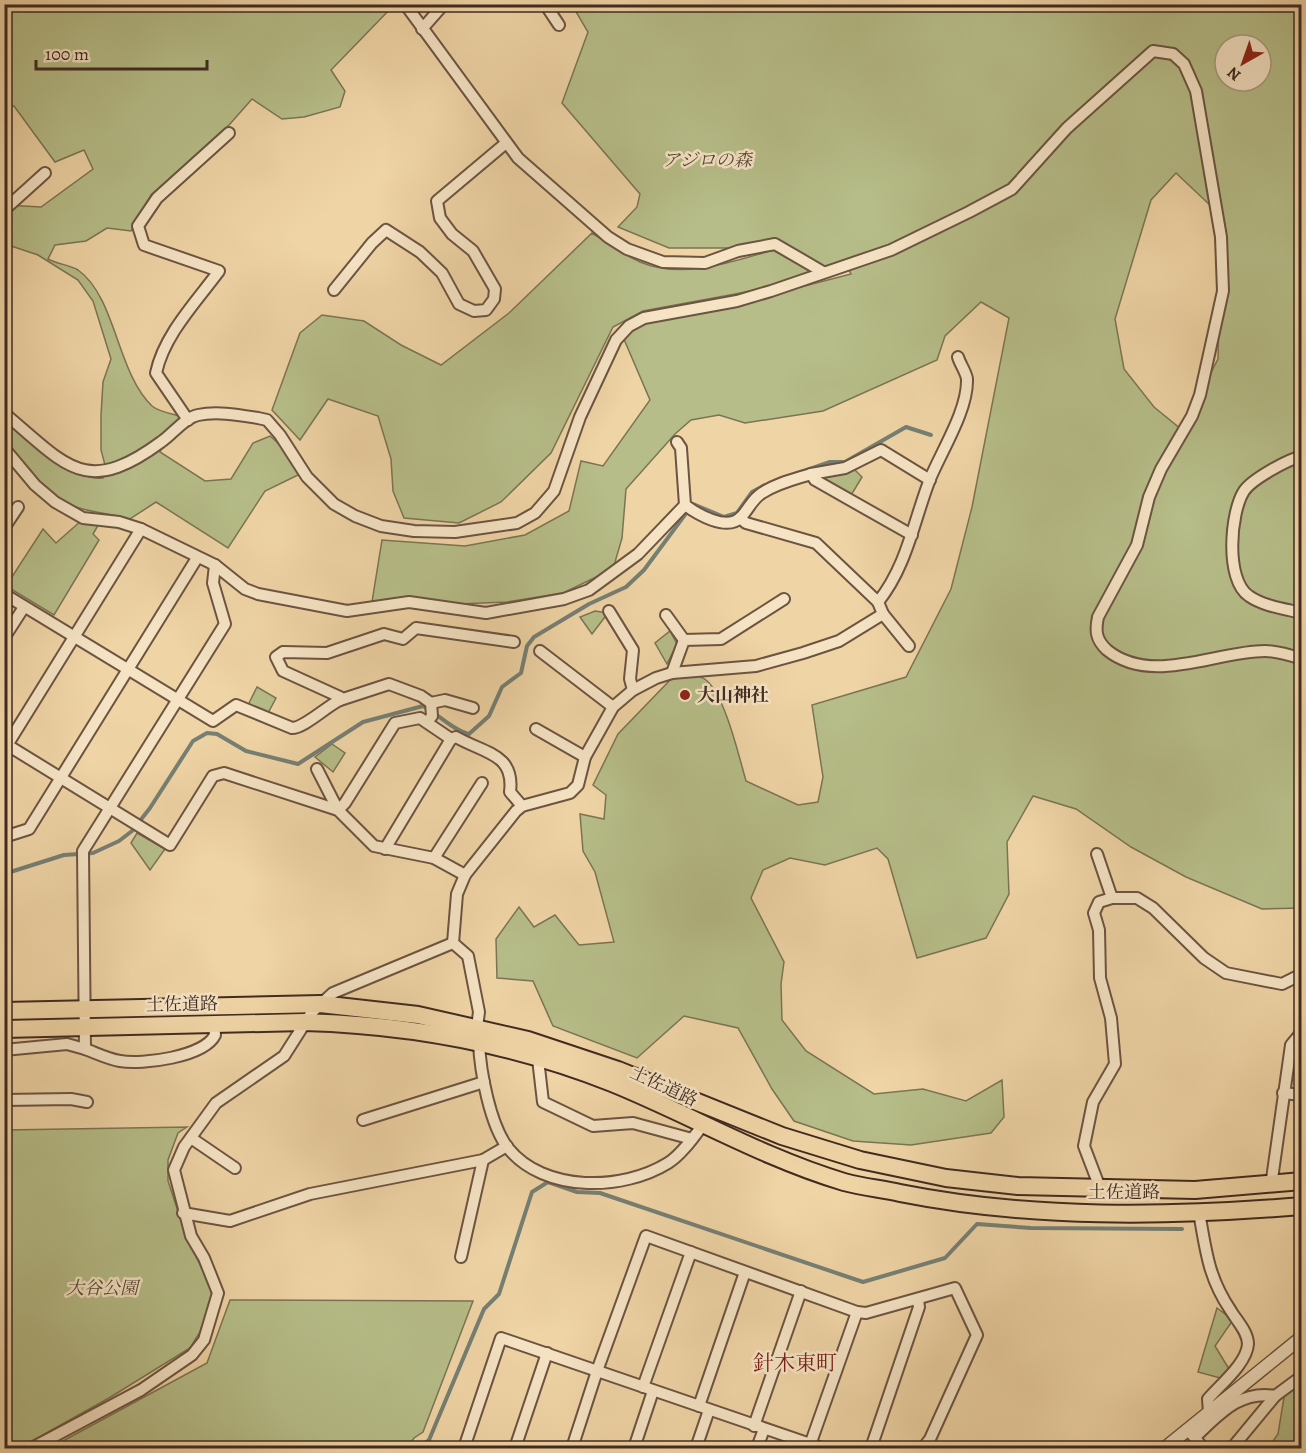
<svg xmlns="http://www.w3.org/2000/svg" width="1306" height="1453" font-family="Alegreya,'Noto Serif JP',serif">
	<rect width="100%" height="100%" fill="#efd4a5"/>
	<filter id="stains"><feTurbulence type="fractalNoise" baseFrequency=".00333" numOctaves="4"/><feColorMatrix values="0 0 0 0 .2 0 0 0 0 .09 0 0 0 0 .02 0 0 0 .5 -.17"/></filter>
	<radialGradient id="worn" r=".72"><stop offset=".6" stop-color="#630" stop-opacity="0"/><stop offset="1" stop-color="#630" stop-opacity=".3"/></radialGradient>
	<g fill="#b6bd88" stroke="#7b7454" stroke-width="1.5" fill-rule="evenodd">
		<path d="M5 5H394L331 70 345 91 340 107 304 117 282 119 252 99 230 124 151 195 131 231 107 228 86 241 55 245 48 259C57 264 70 265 78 270 116 297 117 373 152 406 159 412 174 414 182 417L170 430 160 452 205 481 231 479 253 443 270 436C282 446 295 459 298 475L265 491 228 548 156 502 130 519C113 514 96 513 79 508 48 500 25 468 5 445V418C28 437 72 482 103 478L105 465 101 450V415L103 382 111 359 93 301 78 280 38 255 5 244V205L41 207 93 169 84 150 55 162 14 106H5Z"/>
		<path d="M572 5H1301V908L1262 909 1186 877 1131 847 1076 809 1033 796 1007 842 1009 894 986 938 917 958 888 859 877 848 825 865 790 858 763 870 751 898 784 962 781 984 782 1020 806 1051 874 1094 923 1089 966 1101 1002 1080 1004 1117 991 1133 911 1145 853 1141 794 1121 772 1089 738 1028 684 1016 637 1058 553 1026 533 981 497 978 496 939 519 907 534 927 555 915 579 945 614 942 595 872 583 851 580 814 604 819 606 795 593 785 618 734 673 677C683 676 697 673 706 680 725 695 739 757 746 781L798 805 818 802 823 777 812 705 906 677 951 589 972 507 1009 318 981 302 945 336 937 360 823 411 745 423 719 415 691 420 675 434 626 489 622 538 613 569 563 593 507 602 459 604 406 598 372 602 382 540 465 546 525 535 569 511 581 461 603 466 650 400 623 337 645 322 731 305 851 274 844 260 825 267 795 250 769 240 731 248H669L618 227 637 207 640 194 562 103 588 32ZM1225 45H1261V81H1225ZM1176 173 1212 207 1220 263 1218 359 1181 429 1154 407 1124 369 1115 319 1151 200Z"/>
		<path d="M592 233C608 243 624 255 640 262 683 280 731 262 773 250L814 273 762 289 643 311 613 327 551 453 501 502 459 523 404 518 393 491 391 459 378 416 328 399 300 440 272 410 300 333 322 315 364 321 401 345 441 365 509 313Z"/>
		<path d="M854 469 862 477 850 497 817 475Z"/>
		<path d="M82 520 100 522 93 534 99 540 54 615 6 586 43 529 56 543Z"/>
		<path d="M595 611 608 613 592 634 580 617Z"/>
		<path d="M670 631 677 644 667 664 655 643Z"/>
		<path d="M257 687 276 698 268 713 248 705Z"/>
		<path d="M332 744 345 753 333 772 315 757Z"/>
		<path d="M137 833 165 849 150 870 131 843Z"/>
		<path d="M187 1127 178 1133 168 1160V1181L187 1239 209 1282 212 1296 200 1332 190 1348 109 1398 25 1445 5 1446V1130Z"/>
		<path d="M230 1300 473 1301 423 1432 414 1438 407 1448H50L207 1363Z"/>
		<path d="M1217 1308 1233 1320 1215 1346 1229 1369 1220 1378 1198 1372Z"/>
		<path d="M1301 1388V1448H1268L1278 1434 1285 1391Z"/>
	</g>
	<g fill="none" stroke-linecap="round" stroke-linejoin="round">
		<g stroke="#767f74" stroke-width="4">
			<path d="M775 481 830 462H845L906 427 931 435"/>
			<path d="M4 874 64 855 93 853 119 841 132 831 150 808 193 741 207 733 217 734 246 751 298 764 363 722 423 706C438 714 454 731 469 734L489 716 502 687 521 673 527 646 534 637 589 604 626 587 644 570 693 504 724 517 737 513 752 492 765 485"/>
			<path d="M418 1448 429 1440 484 1309 499 1294 532 1192 548 1182 577 1192 600 1193 863 1282 945 1258 977 1224 1031 1228 1182 1229"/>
		</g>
		<defs>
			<g id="minor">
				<path d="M405 4 518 158 608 237 627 249 663 262 705 263 738 251 775 244 823 272"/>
				<path d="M545 4 559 25"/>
				<path d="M422 29 444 4"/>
				<path d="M4 210 45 173"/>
				<path d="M334 290 372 243 386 230 420 252 442 273 459 304 474 311 486 310 494 299 495 289 473 251 452 234 440 218 437 201 506 143"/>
				<path d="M4 413C66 465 85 498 161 442 173 434 184 418 198 415 217 411 239 415 258 418L267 420 280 435 307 477 334 504 355 516 381 526 414 531 455 532 517 523 535 513 554 491 580 417 616 340 629 326 644 318 737 301 771 291 891 250 969 212 1012 189 1067 128 1153 51 1173 54 1184 64 1196 91 1221 237 1223 291 1200 395 1192 416 1161 469 1149 497 1137 545 1098 617C1095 631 1096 640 1107 650 1151 686 1216 651 1265 651 1277 651 1290 655 1302 659"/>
				<path d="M188 420 156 373C164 335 196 302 219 271L144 245 138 226 157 198 229 133"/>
				<path d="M677 442 681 448 685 505"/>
				<path d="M4 448 35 485 55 502 83 518 119 522 141 529 215 565 245 589 258 594 347 611 409 602 486 613 564 599 589 590 638 554 685 505C697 514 727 532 741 517 749 509 752 499 762 493 777 483 795 479 811 474"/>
				<path d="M1302 456C1287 460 1252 479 1244 491 1230 513 1225 580 1249 596 1263 606 1285 609 1302 613"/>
				<path d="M4 528 18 507"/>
				<path d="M912 535 815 480 811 474 845 468 881 450 930 480"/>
				<path d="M4 594 213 721 236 705 292 728C304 728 327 706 340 700"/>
				<path d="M878 602C907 566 914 520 930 479 942 450 968 410 967 379 966 372 960 364 958 357"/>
				<path d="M609 611 633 650 630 679 633 690"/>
				<path d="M883 614 909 646"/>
				<path d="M666 615 684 640"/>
				<path d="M4 638 24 607"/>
				<path d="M540 651 613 707"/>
				<path d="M672 673 684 640 721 639 784 599"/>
				<path d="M431 703 445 700 473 708"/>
				<path d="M428 721 432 716 431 703 421 696 389 684 340 700V697L283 671 276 657 283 652 327 653 384 634 403 639 416 628 514 642"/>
				<path d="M536 729 585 757"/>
				<path d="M451 739 456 737C483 753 515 753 510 792L522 806"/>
				<path d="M4 743 170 845 213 776 224 773 338 810 374 846 434 858 465 875"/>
				<path d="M4 750 141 529"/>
				<path d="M317 769 338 810 345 803 395 723 420 718 451 739 385 849"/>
				<path d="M4 837 29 829 197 558"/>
				<path d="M1097 854 1112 898"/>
				<path d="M434 858 482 783"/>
				<path d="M453 943 457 894 465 875 516 811 522 806 570 793 578 785 585 757 613 707 633 690 656 678 672 673 756 666 803 653 839 641 883 614 878 602 816 543 746 523 740 518"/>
				<path d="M453 943 468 956 479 1012 477 1027"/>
				<path d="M479 1042C480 1071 490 1125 508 1148 544 1193 623 1191 668 1163 681 1155 693 1138 702 1126"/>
				<path d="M85 1049C96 1053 108 1059 120 1061 142 1065 204 1057 215 1035L214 1023"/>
				<path d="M4 1050 67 1044 85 1049 83 851 225 624 213 583 215 565"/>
				<path d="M538 1059 543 1102 593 1126 633 1123 692 1139"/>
				<path d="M1283 1093 1302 1095"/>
				<path d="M4 1100 71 1099 87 1102"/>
				<path d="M363 1120 484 1082"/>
				<path d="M191 1138 235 1168"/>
				<path d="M1271 1186 1291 1045 1301 1033"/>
				<path d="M1100 1188 1084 1146 1093 1102 1115 1064 1111 1018 1100 978 1099 930 1094 913 1099 902 1112 898H1137L1153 908 1204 958 1226 973 1282 984 1302 974"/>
				<path d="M1199 1212C1206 1251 1208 1277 1231 1311 1237 1321 1248 1332 1248 1344 1247 1363 1220 1385 1208 1399L1209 1412"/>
				<path d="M183 1213 230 1221 310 1194 483 1160 507 1146"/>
				<path d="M461 1257 483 1160"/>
				<path d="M643 1387 691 1252"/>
				<path d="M699 1406 745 1272"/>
				<path d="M754 1426 801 1291"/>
				<path d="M1190 1432 1203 1448"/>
				<path d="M1195 1437C1219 1415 1239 1390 1275 1396L1302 1376"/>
				<path d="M810 1445 857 1312"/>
				<path d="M32 1448 141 1390 192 1355 204 1340 218 1293 204 1258 191 1236 174 1170 184 1147 216 1103 284 1056 312 1012 333 993 453 943"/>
				<path d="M464 1448 501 1338 822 1448"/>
				<path d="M515 1448 547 1353"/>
				<path d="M572 1448 597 1371 646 1236 857 1312 866 1313 955 1288 977 1335 930 1439 923 1448"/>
				<path d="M634 1448 653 1391"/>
				<path d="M696 1448 709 1410"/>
				<path d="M757 1448 764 1429"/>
				<path d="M871 1448 919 1307 918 1300"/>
				<path d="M1232 1448 1275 1396"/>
			</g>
			<path id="tertiary" d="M1165 1448 1302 1337"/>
			<g id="trunk">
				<path d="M4 1011 320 1004 418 1015 528 1040 618 1070 782 1136 860 1160 946 1178 1018 1186 1195 1190 1302 1181"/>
				<path d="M4 1029 304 1022C409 1025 514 1044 612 1083 691 1115 761 1157 844 1182 862 1187 882 1189 900 1193 1030 1219 1169 1217 1302 1206"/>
			</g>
		</defs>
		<use href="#minor" stroke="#6c5442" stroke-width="14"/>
		<use href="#tertiary" stroke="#6c5442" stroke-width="15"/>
		<use href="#trunk" stroke="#402a21" stroke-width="20"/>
		<use href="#minor" stroke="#f5e3c4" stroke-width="10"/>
		<use href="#tertiary" stroke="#f5e3c4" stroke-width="12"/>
		<use href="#trunk" stroke="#efd4a5" stroke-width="16"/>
	</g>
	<circle fill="#8f2418" stroke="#f5e3c4" stroke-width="2" cx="685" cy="695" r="6"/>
	<g text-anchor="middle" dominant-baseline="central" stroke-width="5" stroke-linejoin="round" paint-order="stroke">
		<g font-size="18" font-style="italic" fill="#584736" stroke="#f5e3c4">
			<text x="707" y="160">アジロの森</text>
			<text x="102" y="1288">大谷公園</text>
		</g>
		<g font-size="18" font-weight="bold" fill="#402a21" stroke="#f5e3c4" text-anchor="start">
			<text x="697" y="695">大山神社</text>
		</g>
		<g font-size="18" fill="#402a21" stroke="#f5e3c4">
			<text transform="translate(182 1004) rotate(-1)">土佐道路</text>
			<text transform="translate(664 1086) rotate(25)">土佐道路</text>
			<text x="1124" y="1192">土佐道路</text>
		</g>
		<g font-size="21" fill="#7a1f14" stroke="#f5e3c4">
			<text x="795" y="1363">針木東町</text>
		</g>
	</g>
	<rect width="1306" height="1453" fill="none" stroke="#efd4a5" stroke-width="24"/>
	<rect x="6" y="6" width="1294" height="1441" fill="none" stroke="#402a21" stroke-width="3"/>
	<rect x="12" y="12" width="1282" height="1429" fill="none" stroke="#402a21" stroke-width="1.5"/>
	<g transform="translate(1243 63) rotate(220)"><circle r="28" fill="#f5e3c4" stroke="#ad9983" stroke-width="1.5"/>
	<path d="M0-4.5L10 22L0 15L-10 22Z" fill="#8f2418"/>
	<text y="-9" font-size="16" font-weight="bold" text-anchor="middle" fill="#402a21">N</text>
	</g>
	<path d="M36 60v9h171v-9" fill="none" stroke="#402a21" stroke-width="3"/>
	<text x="45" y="60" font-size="18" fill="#402a21" stroke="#f5e3c4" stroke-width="4.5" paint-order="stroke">100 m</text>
	<rect width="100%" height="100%" filter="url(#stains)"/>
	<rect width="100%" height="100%" fill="url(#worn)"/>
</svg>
